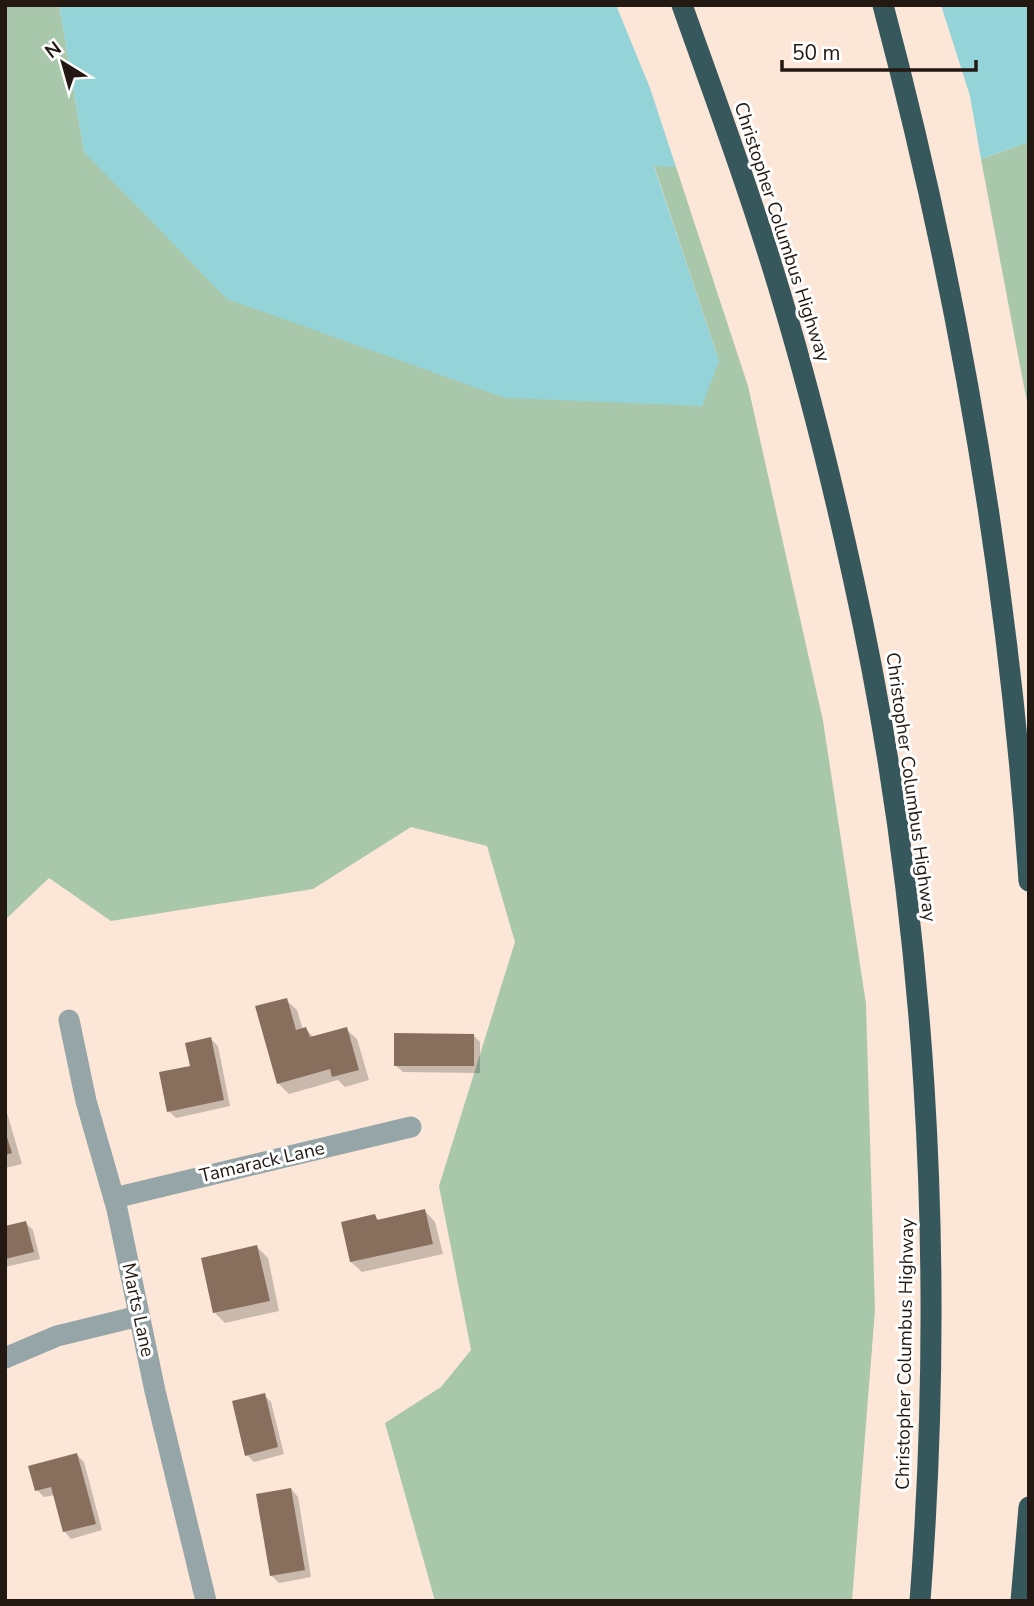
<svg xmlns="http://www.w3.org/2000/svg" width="1034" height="1606" font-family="'Nunito Sans',sans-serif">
	<rect width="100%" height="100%" fill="#fce6d7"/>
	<g fill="#a9c7ab">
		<path d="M5 5H59L84 152 719 361 654 165 676 167 748 386 823 721 866 1004 875 1310 852 1601H435L385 1423 441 1387 471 1350 439 1186 515 942 487 846 411 827 313 889 111 921 49 878 5 920Z"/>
		<path d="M1029 142V413L981 159Z"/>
	</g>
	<g fill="#94d3d8">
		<path d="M59 5H616L650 88 676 167 654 166 719 361 702 406 505 398 227 299 84 152Z"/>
		<path d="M941 5H1029V142L981 159 970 96Z"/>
	</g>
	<g fill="#0003">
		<path d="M286 1000 297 1010 303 1030 306 1029 314 1038 346 1029 357 1039 369 1080 345 1087 338 1080 289 1094 278 1083Z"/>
		<path d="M473 1035 480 1042V1073L403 1072 395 1065Z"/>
		<path d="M211 1039 218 1046 230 1106 176 1118 169 1111 192 1067Z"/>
		<path d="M5 1106 22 1164 5 1168Z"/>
		<path d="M425 1211 435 1222 443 1254 362 1272 351 1262 375 1216 380 1221Z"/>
		<path d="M26 1223 33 1230 40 1259 5 1267V1228Z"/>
		<path d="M257 1247 268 1258 279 1311 225 1323 215 1313Z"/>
		<path d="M264 1395 271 1402 284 1454 254 1462 247 1455Z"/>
		<path d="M77 1455 84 1462 102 1530 71 1539 64 1531 55 1495 44 1497 37 1490Z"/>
		<path d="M291 1489 298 1497 311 1577 279 1583 272 1576Z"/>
	</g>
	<g fill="#876e5d">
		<path d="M287 998 296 1030 306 1027 310 1037 347 1027 359 1070 332 1077 330 1069 277 1084 255 1006Z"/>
		<path d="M394 1033 474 1034V1066H394Z"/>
		<path d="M211 1037 224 1100 167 1112 159 1072 190 1066 185 1043Z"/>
		<path d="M5 1131 12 1153 5 1155Z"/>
		<path d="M425 1209 433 1244 350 1262 341 1222 375 1214 377 1220Z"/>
		<path d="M26 1221 34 1252 5 1259V1226Z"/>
		<path d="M257 1245 270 1301 213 1313 201 1258Z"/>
		<path d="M265 1393 278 1447 245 1456 232 1401Z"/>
		<path d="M77 1453 96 1524 63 1532 51 1487 35 1491 28 1466Z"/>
		<path d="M291 1488 305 1570 270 1576 256 1494Z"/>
	</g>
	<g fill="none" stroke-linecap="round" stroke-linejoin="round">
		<g stroke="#96a6a8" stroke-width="21">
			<path d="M69 1020 86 1101 117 1209 155 1391 206 1601"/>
			<path d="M114 1198 411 1127"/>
			<path d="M5 1358 57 1336 139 1316"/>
		</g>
		<g stroke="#36585d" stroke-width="21">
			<path d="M682 5C716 100 751 195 780 292 808 385 832 481 853 577 927 911 946 1259 920 1601"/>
			<path d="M883 5C959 291 1009 586 1029 881"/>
			<path d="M1021 1601 1029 1507"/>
		</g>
	</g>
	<g text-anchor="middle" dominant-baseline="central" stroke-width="6" stroke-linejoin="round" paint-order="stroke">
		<g font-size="19" fill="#231912" stroke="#fff">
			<text transform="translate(782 232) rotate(72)">Christopher Columbus Highway</text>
			<text transform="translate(911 787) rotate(82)">Christopher Columbus Highway</text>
			<text transform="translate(262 1162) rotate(-13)">Tamarack Lane</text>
			<text transform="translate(138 1310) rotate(78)">Marts Lane</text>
			<text transform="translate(905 1354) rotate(-89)">Christopher Columbus Highway</text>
		</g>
	</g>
	<rect width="1034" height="1606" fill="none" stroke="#231912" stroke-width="14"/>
	<g transform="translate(63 63) rotate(323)" stroke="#ffffff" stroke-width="5" paint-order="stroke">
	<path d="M0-5L12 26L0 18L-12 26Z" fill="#231912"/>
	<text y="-10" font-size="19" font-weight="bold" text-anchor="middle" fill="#231912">N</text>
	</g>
	<path d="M782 60v10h194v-10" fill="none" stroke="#231912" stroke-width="3.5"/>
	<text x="792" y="60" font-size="21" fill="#231912" stroke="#ffffff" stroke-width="5" paint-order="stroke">50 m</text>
</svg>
